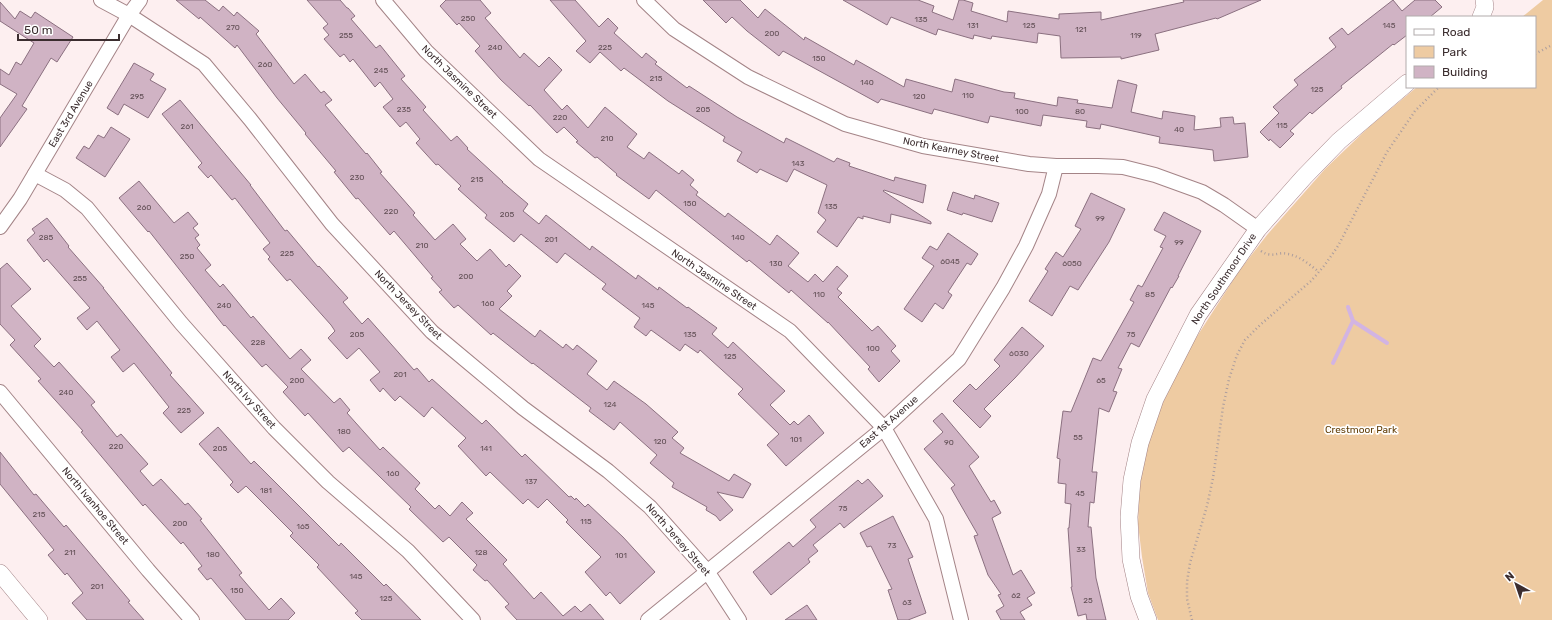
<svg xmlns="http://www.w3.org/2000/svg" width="1552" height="620" font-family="Rubik,sans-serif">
	<rect width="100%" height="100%" fill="#fdeff0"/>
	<path fill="#eecba2" d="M1543 0H1552V620H1158L1148 593 1142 557 1138 524 1139 490 1145 452 1157 415 1175 377 1194 341 1239 271 1267 235 1325 169 1370 126 1417 87H1535V17H1522Z"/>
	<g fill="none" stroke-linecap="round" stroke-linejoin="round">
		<g stroke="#d2b4e3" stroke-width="4">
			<path d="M1348 307 1353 321 1387 343"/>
			<path d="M1333 363 1353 321"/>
		</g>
	</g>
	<g fill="#d0b3c4" stroke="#8b7080">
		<path d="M176 0H205L219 11 223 6 234 16 237 12 259 31 256 34 294 84 305 74 321 93 324 91 332 100 325 105 366 154 367 153 382 172 380 173 415 213 413 215 435 240 453 224 466 239 460 244 477 261 490 249 506 267 509 264 521 276 507 291 512 296 499 309 535 337 540 330 563 348 566 344 573 350 577 345 597 361 587 374 607 390 614 381 646 404 678 432 672 438 684 448 680 453 729 481 734 474 751 484 743 498 717 492 733 510 720 521 716 516 706 510 707 507 672 487 674 483 650 463 657 455 620 422 614 430 589 411 591 408 533 363 532 364 493 333 491 335 458 305 454 308 439 292 442 290 431 278 433 277 394 231 390 235 358 198 356 199 334 172 336 171 305 134 306 133 277 98 237 45 235 48 200 17 199 19Z"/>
		<path d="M307 0H340L347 8H348L355 16 351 19 376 48 380 45 405 76 401 79 426 107 423 110 451 141 457 136 468 148 467 149 503 182H502L528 204 523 211 539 224 546 215 590 250 592 246 636 279 638 275 658 290 659 287 687 308 688 307 717 328 712 334 728 348 733 342 785 391 770 405 790 425 794 421 798 425 809 415 824 433 786 466 767 445 779 434 738 394 743 389 700 350 698 353 685 344 680 351 651 330 646 336 634 327 640 318 602 289 606 284 565 253 557 263 521 234 514 242 485 218 487 215 458 189 461 186 438 164 436 165 416 143 420 139 406 122 400 127 383 107 393 99 380 82 375 87 353 59 350 62 344 54 340 57 324 39 329 35 323 28 328 24Z"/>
		<path d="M446 0H480L491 13 485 18 520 58 524 53 539 67 549 57 562 70 544 90 562 110 567 105 588 128 605 107 637 134 627 147 644 159 649 152 679 174 682 170 694 180 690 185 698 192 696 195 725 217 728 213 770 245 777 235 799 253 788 266 808 282 815 274 823 282 837 266 848 276 837 289 842 293 838 297 872 331 878 326 896 346 891 351 900 361 879 382 868 369 870 367 828 322V323L791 290 789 293 749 260 747 262 656 190 649 199 616 175 617 174 597 157 595 158 576 142 578 141 564 127 557 133 530 105 529 106 501 80 475 51 480 46 459 23 457 25 440 6Z"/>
		<path d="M550 0H575L599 27 608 18 618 28 614 33 642 58 646 53 657 62 655 64 687 88 689 86 737 117 784 143 786 138 834 162 837 158 850 163 849 166 894 181 895 177 926 185 923 203 884 190 883 191 931 222V224L891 214 890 223 863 216V219L858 217 837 247 817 232 826 220 818 213 827 185 794 169 787 182 760 169 757 173 737 161 742 152 723 141 725 137 668 101 624 68 621 71 600 52 590 63 576 51 586 41Z"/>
		<path d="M703 0H740L758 18 765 9 804 40 805 37 854 65 856 60 904 87 906 79 952 92 955 79 1004 92 1015 93 1014 98 1057 106 1058 97 1078 100 1077 103 1112 108 1118 80 1137 85 1131 112 1162 119 1163 111 1195 116 1194 130 1221 127 1220 118 1233 117 1234 124 1245 123 1248 157 1214 161 1213 150 1159 143 1160 137 1101 124 1100 129 1086 127 1087 121 1043 115 1041 126 990 116 988 123 934 109 932 114 881 99 878 103 783 51 779 56 747 31 732 17 726 23Z"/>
		<path d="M843 0H918L934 6 932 12 953 20 959 0H963L973 3 971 11 1007 22 1008 11 1059 19V14L1101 12V20L1184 2 1183 0H1261L1217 19 1216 18 1155 34 1159 50 1121 59V57L1061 58 1060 36 1038 33 1037 43 992 36 991 39 974 35 973 39 938 29 936 35 891 17 887 25Z"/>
		<path d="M1393 0 1402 11 1415 0H1435L1442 7 1430 17H1407V35L1394 45 1393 44 1341 86 1342 88 1312 114 1310 112 1290 131 1294 134 1280 148 1270 139 1269 141 1260 132 1279 113 1273 107 1298 85 1294 80 1336 47 1329 38 1342 28 1348 35Z"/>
		<path d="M0 2 15 19 20 11 31 18 35 12 73 37 57 62 51 58 22 106 27 109 0 147V118L17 94 0 84V69L9 75 16 62 21 65 34 43 0 21Z"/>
		<path d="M134 63 154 74 150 80 166 89 148 118 124 104 118 115 107 108Z"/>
		<path d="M180 100 251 185H250L285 231 287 230 318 267 319 266 348 298 343 302 362 324 368 318 414 370 417 368 429 382 432 379 482 424 486 420 522 457 525 454 569 497 571 496 575 500 576 498 585 507 588 504 623 537 655 572 620 604 610 592 606 596 585 572 601 557 566 522 568 520 547 499 538 508 528 499 523 504 490 472 486 476 458 446 466 438 432 407 424 417 400 396 395 401 383 388 380 392 370 380 380 372 359 348 347 359 328 338 335 331 331 325 290 279 287 281 268 259 270 257 263 249 270 243 235 198 232 200 211 175 208 178 198 167 202 163 162 114Z"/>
		<path d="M111 127 130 139 105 177 76 158 84 146 89 149 98 135 104 138Z"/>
		<path d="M139 181 174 223 188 212 198 224 193 228 199 235 195 238 200 245 197 248 211 265 205 270 220 287 223 284 251 318 253 316 290 359 301 349 311 360 301 369 334 403 340 398 350 410 347 413 380 450 383 447 420 483 415 489 435 509 439 505 450 516 462 502 473 513 466 519 507 560 503 564 534 599 541 592 563 616 575 606 581 612 590 604 604 620H517L505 607 509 604 487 580 485 581 473 570 477 565 449 537 443 542 409 509 411 507 349 447 343 452 308 413 305 416 283 392 288 387 266 364 262 367 225 325 224 326 149 231 148 232 119 198Z"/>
		<path d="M953 192 974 199 975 195 999 203 992 222 963 213 962 215 947 210Z"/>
		<path d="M1091 193 1125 209 1109 242 1078 290 1070 286 1052 316 1029 301 1048 271 1045 269 1056 252 1063 257 1081 229 1075 226Z"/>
		<path d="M1164 212 1201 231 1178 276H1179L1172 288 1171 287 1139 347 1131 343 1118 368 1122 369 1113 391 1117 392 1109 412 1099 408 1092 472H1097L1094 503 1090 502 1088 527H1091L1096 578 1106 620H1087L1086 614 1078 616 1071 587H1072L1068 528H1069L1071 504 1065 503 1066 484 1058 483 1060 459 1057 458 1063 411 1071 412 1093 358 1101 361 1134 302 1130 300 1138 285 1142 287 1163 248 1160 247 1166 236 1154 230Z"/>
		<path d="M47 218 69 246 68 247 104 288H103L172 373 170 375 204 413 181 433 163 413 169 407 134 363 123 372 111 357 120 350 97 321 87 330 77 318 90 308 47 259 44 262 27 240 35 233 32 229Z"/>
		<path d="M948 233 978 254 971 265 967 263 948 292 952 295 943 309 935 303 922 322 904 309 934 266 922 258 930 246 937 250Z"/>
		<path d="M7 263 31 289 11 306 41 339 34 346 54 367 59 362 95 402 91 405 117 437 121 434 148 464 140 471 153 486 161 479 185 505 188 503 202 519 200 520 242 573 239 575 269 610 281 598 295 613 288 620H246L211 578 207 580 198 569 202 566 183 542 181 544 145 504 143 506 81 432 83 431 38 381 41 379 10 345 15 340 0 324V269Z"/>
		<path d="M1022 327 1044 346 1015 378 984 409 991 416 980 428 953 401 970 384 976 390 1000 366 994 360Z"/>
		<path d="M942 413 979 457 969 466 991 502 994 500 1001 513 992 518 1013 575 1021 570 1035 593 1027 598 1032 605 1020 612 1025 620H1001L996 611 1004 606 998 595 1001 594 988 575 974 536 978 535 951 488 955 485 924 449 943 432 933 421Z"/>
		<path d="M218 427 251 464 254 461 339 546 341 543 384 586 386 584 421 620H362L355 613 358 611 317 567 319 565 290 536 293 533 246 486 238 493 230 485 233 482 199 444Z"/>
		<path d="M0 452 34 495 36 494 64 527 66 525 130 601 128 602 144 620H87L72 603 83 593 67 573 65 575 48 555 54 550 0 484Z"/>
		<path d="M868 479 883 496 844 528 840 523 813 545 818 551 808 559 810 562 771 595 753 572 789 542 793 547 816 527 810 520 858 480 862 484Z"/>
		<path d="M893 516 913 557 908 559 926 613 908 620H898L888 590 892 589 871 546 867 547 860 533Z"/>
		<path d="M807 605 817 620H785Z"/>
	</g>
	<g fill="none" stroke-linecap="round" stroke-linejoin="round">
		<defs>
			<g id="minor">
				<path d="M101 0 129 15 204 64 250 119 332 224 432 332 523 408 608 471 650 507 707 571 739 620"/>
				<path d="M383 0 426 51 539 159 790 331 884 428 936 519 961 620"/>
				<path d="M644 0 674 29 748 77 845 124 923 146 1029 164 1056 166H1098L1123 167 1155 175 1202 192 1224 205 1258 229"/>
				<path d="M35 174 65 190 87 208 181 323 274 428 328 482 408 551 473 620"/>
				<path d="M0 227 20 199 129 15 140 0"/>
				<path d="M0 392 148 570 192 620"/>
				<path d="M648 620 884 428 959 359 1003 288 1026 246 1049 194 1056 166"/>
			</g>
			<g id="tertiary">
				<path d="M1481 17 1485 7 1484 0"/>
				<path d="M0 573 39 620"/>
				<path d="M1148 620 1139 596 1131 559 1129 517 1132 480 1140 443 1155 399 1198 315 1258 229 1304 177 1339 141 1407 83"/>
			</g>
		</defs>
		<use href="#minor" stroke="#a48487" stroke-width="16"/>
		<use href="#tertiary" stroke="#a48487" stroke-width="18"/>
		<g stroke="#ab9d9e" stroke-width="2.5" stroke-dasharray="1 3" stroke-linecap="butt">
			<path d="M1535 54 1552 45"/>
			<path d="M1261 251C1273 259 1277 251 1288 254 1300 256 1310 265 1319 272"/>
			<path d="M1192 620 1187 599V582L1190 563 1207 506 1213 478 1223 407 1229 379 1237 355 1245 340 1260 325 1311 281 1324 266 1338 246 1387 152 1415 111 1439 87"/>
		</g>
		<use href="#minor" stroke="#fff" stroke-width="14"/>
		<use href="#tertiary" stroke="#fff" stroke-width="17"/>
	</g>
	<g text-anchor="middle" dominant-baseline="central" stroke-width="3.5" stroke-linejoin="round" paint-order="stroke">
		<g font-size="8" fill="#604e54">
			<text x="468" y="18">250</text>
			<text x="921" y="19">135</text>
			<text x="973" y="25">131</text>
			<text x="1029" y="25">125</text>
			<text x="1389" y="25">145</text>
			<text x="233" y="27">270</text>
			<text x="1081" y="29">121</text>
			<text x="772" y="33">200</text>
			<text x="346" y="35">255</text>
			<text x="1136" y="35">119</text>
			<text x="495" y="47">240</text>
			<text x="605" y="47">225</text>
			<text x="819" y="58">150</text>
			<text x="265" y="64">260</text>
			<text x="381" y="70">245</text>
			<text x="656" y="78">215</text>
			<text x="867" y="82">140</text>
			<text x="1317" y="89">125</text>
			<text x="968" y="95">110</text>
			<text x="137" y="96">295</text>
			<text x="919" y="96">120</text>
			<text x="404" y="109">235</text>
			<text x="703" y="109">205</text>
			<text x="1022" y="111">100</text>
			<text x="1080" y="111">80</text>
			<text x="560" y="117">220</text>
			<text x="1282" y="125">115</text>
			<text x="187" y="126">261</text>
			<text x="1179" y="129">40</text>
			<text x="607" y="138">210</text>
			<text x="798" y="163">143</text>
			<text x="357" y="177">230</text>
			<text x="477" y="179">215</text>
			<text x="690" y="203">150</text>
			<text x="831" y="206">135</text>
			<text x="144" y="207">260</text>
			<text x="391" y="211">220</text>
			<text x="507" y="214">205</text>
			<text x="1100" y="218">99</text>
			<text x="46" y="237">285</text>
			<text x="738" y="237">140</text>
			<text x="551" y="239">201</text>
			<text x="1179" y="242">99</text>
			<text x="422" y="245">210</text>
			<text x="287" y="253">225</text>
			<text x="187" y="256">250</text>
			<text x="950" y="261">6045</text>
			<text x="776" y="263">130</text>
			<text x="1072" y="263">6050</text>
			<text x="466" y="276">200</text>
			<text x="80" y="278">255</text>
			<text x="819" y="294">110</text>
			<text x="1150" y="294">85</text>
			<text x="488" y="303">160</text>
			<text x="224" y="305">240</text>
			<text x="648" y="305">145</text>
			<text x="357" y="334">205</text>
			<text x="690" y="334">135</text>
			<text x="1131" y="334">75</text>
			<text x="258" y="342">228</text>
			<text x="873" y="348">100</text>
			<text x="1019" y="353">6030</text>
			<text x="730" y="356">125</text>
			<text x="400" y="374">201</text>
			<text x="297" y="380">200</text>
			<text x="1101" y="380">65</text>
			<text x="66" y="392">240</text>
			<text x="610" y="404">124</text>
			<text x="184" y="410">225</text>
			<text x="344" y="431">180</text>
			<text x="1078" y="437">55</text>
			<text x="796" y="439">101</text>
			<text x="660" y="441">120</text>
			<text x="949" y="442">90</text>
			<text x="116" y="446">220</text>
			<text x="220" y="448">205</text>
			<text x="486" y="448">141</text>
			<text x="393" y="473">160</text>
			<text x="531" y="481">137</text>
			<text x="266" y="490">181</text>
			<text x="1080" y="493">45</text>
			<text x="843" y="508">75</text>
			<text x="39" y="514">215</text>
			<text x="586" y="521">115</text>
			<text x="180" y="523">200</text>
			<text x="303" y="526">165</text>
			<text x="892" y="545">73</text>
			<text x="1081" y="549">33</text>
			<text x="70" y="552">211</text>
			<text x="481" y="552">128</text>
			<text x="213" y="554">180</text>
			<text x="621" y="555">101</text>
			<text x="356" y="576">145</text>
			<text x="97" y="586">201</text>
			<text x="237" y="590">150</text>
			<text x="1016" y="595">62</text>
			<text x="386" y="598">125</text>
			<text x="1088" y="600">25</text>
			<text x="907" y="602">63</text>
		</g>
		<g font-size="10" fill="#3b2d2f" stroke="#fff">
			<text transform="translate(459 82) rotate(44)">North Jasmine Street</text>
			<text transform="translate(71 114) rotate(-59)">East 3rd Avenue</text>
			<text transform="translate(951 150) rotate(11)">North Kearney Street</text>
			<text transform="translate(1224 279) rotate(-56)">North Southmoor Drive</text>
			<text transform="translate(714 280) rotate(34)">North Jasmine Street</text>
			<text transform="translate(408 305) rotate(46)">North Jersey Street</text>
			<text transform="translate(249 400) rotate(48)">North Ivy Street</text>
			<text transform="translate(889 422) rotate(-41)">East 1st Avenue</text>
			<text transform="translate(95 506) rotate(50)">North Ivanhoe Street</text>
			<text transform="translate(678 540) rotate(49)">North Jersey Street</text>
		</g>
		<g font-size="10" fill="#613d05" stroke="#fff">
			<text x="1361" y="430">Crestmoor Park</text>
		</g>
	</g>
	<rect x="1406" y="16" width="130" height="72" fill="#ffffff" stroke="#b1abac"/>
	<rect x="1414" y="29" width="20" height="6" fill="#ffffff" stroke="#b1abac"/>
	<text x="1442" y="36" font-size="12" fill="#3b2d2f">Road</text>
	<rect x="1414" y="46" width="20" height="12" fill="#eecba2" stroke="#b1abac"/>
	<text x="1442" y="56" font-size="12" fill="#3b2d2f">Park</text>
	<rect x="1414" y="66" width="20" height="12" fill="#d0b3c4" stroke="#b1abac"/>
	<text x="1442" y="76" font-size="12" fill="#3b2d2f">Building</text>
	<g transform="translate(1516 584) rotate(320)" stroke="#ffffff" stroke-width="3" paint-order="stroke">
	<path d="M0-3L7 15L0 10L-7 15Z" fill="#3b2d2f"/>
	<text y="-6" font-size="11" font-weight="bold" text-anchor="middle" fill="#3b2d2f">N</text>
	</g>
	<path d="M18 34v6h101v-6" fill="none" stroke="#3b2d2f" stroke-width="2"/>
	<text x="24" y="34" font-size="12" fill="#3b2d2f" stroke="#ffffff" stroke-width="3" paint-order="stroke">50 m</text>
</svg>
